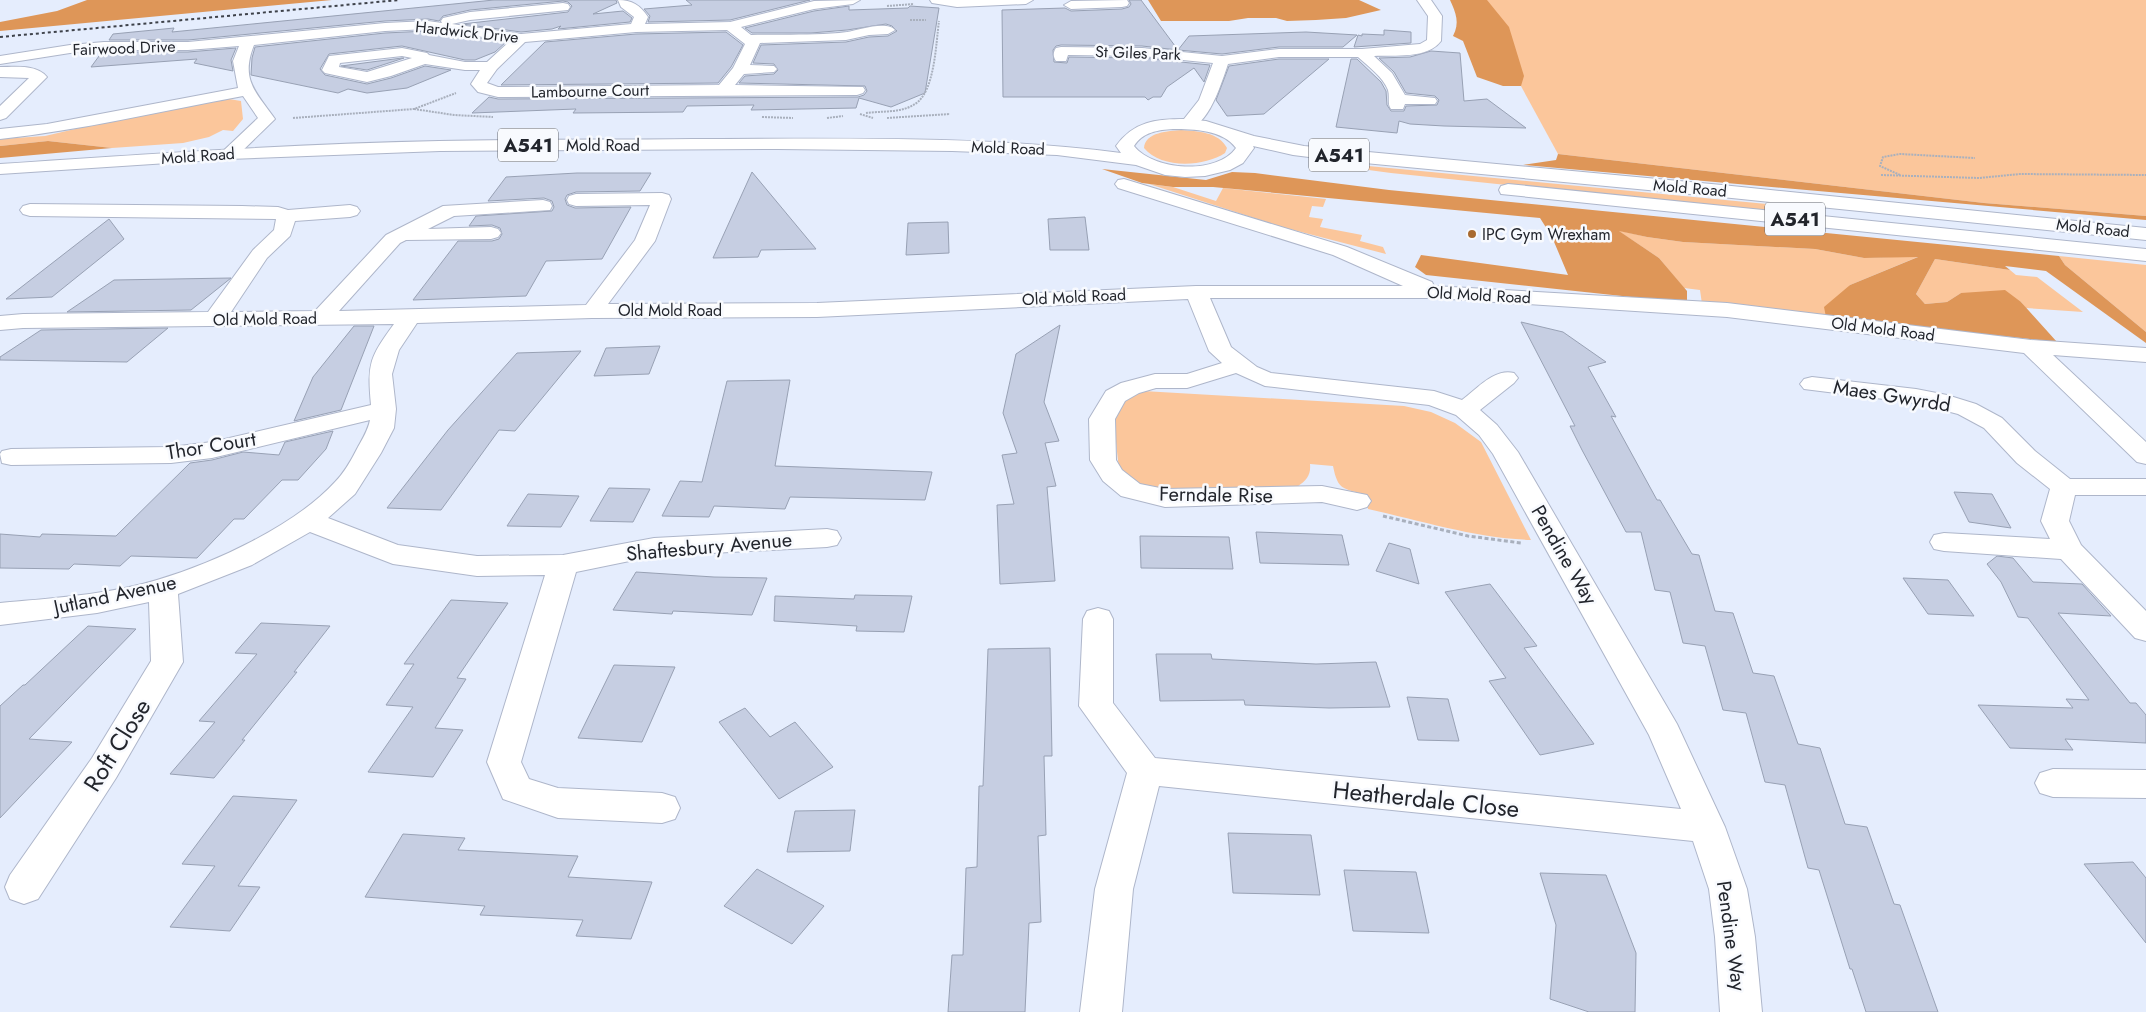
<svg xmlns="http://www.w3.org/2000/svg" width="2146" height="1012" font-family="Jost,sans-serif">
	<rect width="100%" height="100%" fill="#e5edfd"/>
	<g fill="#fbc69b">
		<path d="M1474 0H2146V216L1984 203 1558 154Z"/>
		<path d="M223 98 241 101 243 119 233 131 223 130 209 137 183 143 112 148 48 141 0 146V139L45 136 187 103Z"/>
		<path d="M1181 130C1197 131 1219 132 1227 148L1225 153C1204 167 1161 169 1144 148 1145 132 1169 131 1181 130Z"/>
		<path d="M1347 164 1809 208 1812 217 1391 173 1346 167Z"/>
		<path d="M1149 184 1173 187 1216 201 1223 188 1326 199 1323 207 1312 206 1309 217 1323 219 1320 227 1362 235 1360 241 1383 247 1386 254 1282 227Z"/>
		<path d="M1617 230 1647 237 1683 242 1815 249 1864 258 1920 256 1850 285 1826 317 1702 304 1700 290 1684 288 1659 258Z"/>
		<path d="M2059 256 2146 265V332L2065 265Z"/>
		<path d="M1935 259 2010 270 2016 275 2037 277 2083 312 2026 308 2021 302 1961 293 1947 302 1925 304 1916 294Z"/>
		<path d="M1143 391 1404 406 1431 412 1455 423 1481 442 1531 540C1475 538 1422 521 1368 509L1366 495C1343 488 1338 491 1333 466L1310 464C1311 475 1307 480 1297 487L1165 490 1134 483 1119 470C1118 455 1111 417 1119 406 1125 398 1134 395 1143 391Z"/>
	</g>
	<g fill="#de9658">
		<path d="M87 0H332L0 31V22L57 11Z"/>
		<path d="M1148 0H1359L1381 10 1346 18 1316 20 1287 21 1276 18H1248L1229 21H1161Z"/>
		<path d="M1450 0H1487L1509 27 1524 76 1521 86H1503L1477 77 1463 41 1453 36C1460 23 1456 13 1450 0Z"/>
		<path d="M48 141 112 148 0 158V146Z"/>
		<path d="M1558 154 1984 203 2146 216V220L1523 165 1556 160Z"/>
		<path d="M1102 169 1206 180 1232 172 1255 173 1389 190 2059 256 2065 265 2146 332V343L2046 271 2005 266 2010 270 1935 259 1916 294 1925 304 1947 302 1961 293 2005 290 2021 302 2057 342 1826 317 1824 307 1850 285 1918 257 1864 258 1815 249 1683 242 1647 237 1619 231 1659 258 1687 291V303L1426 275 1415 267 1421 255 1568 275 1552 237 1540 218 1213 187H1173L1142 183Z"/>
	</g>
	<g fill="#c6cee2" stroke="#98a1b4">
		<path d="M494 0H616L617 3 593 14 623 11 632 18 630 22 558 29 561 26 552 29 521 32 462 24 568 12 572 6 568 2 563 1 470 10 443 16 439 21 428 19 385 21 188 40H109L113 34 174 28 172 32Z"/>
		<path d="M686 0H810L730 20 648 22 650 16 644 9 692 5Z"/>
		<path d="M1129 0H1141L1178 50 1142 46 1061 45 1056 46 1053 50 1054 62 1067 63 1069 57 1142 58 1210 65 1204 82 1194 68 1167 87 1161 97H1153L1148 100 1145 97H1003L1002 10 1065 8 1071 11 1122 9 1129 7 1131 4Z"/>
		<path d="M849 6V10L908 8 910 6 939 8 925 93 891 107 859 98 856 108 751 110 754 105 687 106 683 112 573 113 576 109 472 113 489 97 498 99 858 97 864 95 867 91 865 86 739 83 745 76 774 74 778 70 774 64 753 63 761 45 846 42 869 37 888 36 897 31 892 26 886 24 847 30 811 33H752L745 28 814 11Z"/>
		<path d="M1384 30 1411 32V43L1354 47 1358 35 1362 36V34L1384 35Z"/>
		<path d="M428 31 506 42 495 52 475 60H465L402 46 329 54 320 69 325 75 367 84 391 78 425 66 451 70 407 88 367 93 348 89 338 93 251 75 252 58 255 47 385 33Z"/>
		<path d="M726 32 743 45 731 67 718 83 501 85 545 42 636 34Z"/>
		<path d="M1306 32 1357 35 1343 47H1279L1222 54 1178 50 1189 36Z"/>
		<path d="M236 48 231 60 233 71 194 63 197 59 91 67 102 52H188Z"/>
		<path d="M1431 51 1460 53 1464 101 1487 99 1526 128 1444 126 1410 124 1399 121 1397 133 1336 127 1351 59H1357L1381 82 1386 91 1387 105 1391 111H1404L1406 106 1437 105 1439 100 1435 96 1406 93 1394 72 1379 58 1410 57Z"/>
		<path d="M402 58H404L367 70 341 66Z"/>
		<path d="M1279 59H1329L1264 114 1227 116 1216 100 1229 66Z"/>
		<path d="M752 172 816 249 761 250 758 257 713 258Z"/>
		<path d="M577 173H651L640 191 576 192 567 195 565 199 567 205 575 208 631 207 602 259 546 261 526 296 413 300 458 241H492L499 239 502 234 500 228 492 225 469 226 476 216 552 211 554 207 552 201 544 198 488 201 506 177Z"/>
		<path d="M1085 217 1089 250H1050L1048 219Z"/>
		<path d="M109 219 124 239 52 297 6 299Z"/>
		<path d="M948 222 949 253 906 255 908 223Z"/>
		<path d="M231 278 191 310 67 312 114 280Z"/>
		<path d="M1521 322 1563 332 1606 362 1588 367 1616 417 1611 416 1657 500H1660L1692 554 1699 555 1715 611 1733 613 1753 673 1774 676 1798 744 1820 748 1845 824 1867 827 1894 904 1900 905 1938 1012H1866L1852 969H1850L1819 870 1808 868 1785 785 1765 782 1746 713 1723 710 1705 646 1683 643 1670 592 1655 590 1641 532H1626L1582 450 1570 426H1575Z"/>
		<path d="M1060 325 1044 402 1059 441 1045 443 1056 486 1047 487 1055 581 1000 584 997 505 1014 504 1002 455 1017 453 1003 413 1016 354Z"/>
		<path d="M354 326H374L341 410 294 421 313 377Z"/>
		<path d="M168 328 127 362 0 360V357L41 330Z"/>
		<path d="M660 346 649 374 594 376 606 348Z"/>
		<path d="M581 351 515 431 499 430 441 510 387 508 448 430 517 353Z"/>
		<path d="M790 380 775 466 932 472 925 500 790 497 785 509 714 506 709 517 662 516 680 481 702 482 727 381Z"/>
		<path d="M333 431 326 449 298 480H282L244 519H234L197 558 131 556 120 566 74 564 69 569 0 568V534L40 537 42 534 116 536 190 463 212 460 243 452 279 455 285 442Z"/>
		<path d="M609 488 650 489 633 522 590 521Z"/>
		<path d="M1954 492 1992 494 2011 528 1969 522Z"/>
		<path d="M528 494 579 496 561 527 507 526Z"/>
		<path d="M1256 532 1342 535 1349 565 1260 563Z"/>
		<path d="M1140 536 1229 537 1233 569 1141 568Z"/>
		<path d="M1389 543 1410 549 1419 584 1376 571Z"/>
		<path d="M1997 556 2013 558 2033 582 2082 584 2111 616 2058 613 2130 703H2136L2146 715V743L2065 739 2073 750 2010 748 1978 705 2073 708 2066 699 2089 700 2028 618 2018 617 2001 582 1987 564Z"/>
		<path d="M636 572 714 577 767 578 752 615 673 611 672 614 613 610Z"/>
		<path d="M1903 578 1948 580 1974 616 1928 614Z"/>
		<path d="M1490 584 1537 646 1524 648 1594 744 1540 755 1489 681 1506 678 1445 592Z"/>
		<path d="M855 595 912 596 904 632 856 631 857 626 774 621 775 596 854 599Z"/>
		<path d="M451 600 508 603 457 678 466 679 435 728 463 730 433 777 368 772 413 707 386 705 414 664H404Z"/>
		<path d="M261 623 330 626 294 672H297L242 740H245L214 778 170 774 215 722 199 721 257 654 235 653Z"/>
		<path d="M88 626 136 629 29 739 72 742 0 818V706L23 685H25Z"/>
		<path d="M1050 648 1052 756H1044L1046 835 1038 836 1041 922 1029 923 1025 1012H948L952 955H963L966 868 977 867 979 786H983L988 649Z"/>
		<path d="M1156 654H1211L1212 659 1316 664 1376 662 1390 707 1329 708 1245 705 1244 700 1160 701Z"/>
		<path d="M614 665 675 667 642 742 578 738Z"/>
		<path d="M1407 697 1448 699 1459 741 1418 740Z"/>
		<path d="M745 708 770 737 795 722 833 767 779 799 719 722Z"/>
		<path d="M233 796 297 800 238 886 260 887 230 931 170 927 215 866 182 864Z"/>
		<path d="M855 810 850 851 787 852 795 811Z"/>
		<path d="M1228 833 1311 835 1320 895 1233 893Z"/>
		<path d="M403 834 465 838 458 850 578 856 568 877 652 882 631 939 576 936 583 920 480 915 485 906 365 897Z"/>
		<path d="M2133 862 2146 878V943L2084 864Z"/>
		<path d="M757 869 824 906 792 944 724 906Z"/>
		<path d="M1344 870 1416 872 1429 933 1353 931Z"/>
		<path d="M1540 873 1606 875 1636 953 1635 1012H1589L1550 999 1556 925Z"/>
	</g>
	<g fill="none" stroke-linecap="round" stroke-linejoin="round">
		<defs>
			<g id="minor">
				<path d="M618 0C632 0 640 5 648 17L645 24 730 22 814 1 860 0 853 4 814 9 741 27 751 35C782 34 816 36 847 32 858 30 887 20 895 30L888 34 869 35 846 40 760 43 750 65 774 66 777 69 774 72 744 74 735 85 863 87 865 90 863 93 857 95 498 97 478 92 471 84 480 70H465L425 64 391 76 367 82 325 73 322 70 329 56 402 48 427 53 429 55 465 62H487L510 41 428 29 385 31 254 45C240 80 256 92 275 119L235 158 229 159 223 158 220 154 258 118 243 96C162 111 82 130 0 139V129L47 124 238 88 233 61 239 46 188 50H104L70 53 0 64V56L70 45 104 42H188L385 23 428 21 442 23 441 21 443 18 470 12 563 3 568 4 570 7 568 10 470 20 452 24 521 34 631 24 634 17 621 7ZM727 30 745 44 733 68 719 85 498 87 487 83 497 69 525 42 636 32ZM402 56 412 58 367 72 339 67 340 63Z"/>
				<path d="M930 0H1033L1026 4 957 7 932 3Z"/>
				<path d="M1127 0 1129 3 1127 6 1122 7 1071 9 1064 5 1071 1Z"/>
				<path d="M1417 0H1431L1442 16 1441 41C1428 59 1394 55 1374 56L1392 73 1405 95 1435 98 1437 101 1435 104H1405L1403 109H1391C1387 104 1390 97 1388 90 1383 77 1369 67 1358 57H1279L1228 64C1222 81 1207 134 1182 128L1180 124 1199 100 1213 63 1142 56 1068 55 1066 61H1056C1053 57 1053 52 1056 48L1061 47 1142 48 1222 56 1279 49H1362L1420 44 1427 40 1428 16Z"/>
				<path d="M0 67C15 67 37 64 47 77L6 118 0 120V106L29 78 0 77Z"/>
				<path d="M1124 179 1347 247 1432 282 1434 286 1727 303 2031 340 2146 348V362L2053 355 2146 442V464L2137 462 2024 353 1727 317 1435 298H1210L1231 347 1257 367 1271 373 1434 391 1462 400C1477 389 1494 368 1514 373L1518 378 1514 383 1480 410 1497 425 1518 452 1677 724 1725 827 1747 889 1755 937 1762 1012H1720L1715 937 1709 889 1693 841 1159 786 1133 889 1122 1012H1080L1095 889 1127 773 1079 706 1083 619 1087 611 1098 608 1109 611 1113 619V703L1155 758 1681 809 1649 735 1493 454 1479 435 1456 415 1429 405 1265 386 1236 373 1187 388H1156L1139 393 1125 401 1115 419 1116 460 1122 470 1140 484 1165 489 1322 486 1367 495 1371 501 1367 507 1357 510 1322 502 1165 507 1121 496 1103 481 1090 460 1089 419 1106 391 1121 383 1155 374H1187L1222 363 1209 351 1188 299 817 317 592 318 417 323 399 350 392 374 396 409 394 428 381 453 355 494 328 518 398 545 477 556 563 555 654 538 827 529 837 531 841 538 837 545 827 547 654 556 576 572 521 762 529 779 558 788 662 793 675 797 680 808 675 819 662 823 558 818 503 799 487 762 545 575 477 576 393 564 310 532 252 565 178 594 183 662 116 778 38 899 24 904 10 899 5 887 10 875 92 758 151 661 149 602 97 613 0 625V603C52 598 107 595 157 580 214 563 295 526 335 482 344 473 352 459 358 447 363 438 368 430 370 420L212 458 171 463 11 465 2 463 0 454 2 451 11 449 171 447 212 442 371 405C367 363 370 357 394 324L23 328 0 330V316L23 314 208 312 253 250 274 230 276 219 30 216 23 214 20 210 23 206 30 204 242 206 278 207 288 210 350 205 357 207 360 211 357 215 350 217 295 221 290 236 267 258 231 312 315 311 386 235 443 206 543 200 550 202 552 206 550 210 454 216 428 229 491 227 498 229 501 233 498 237 491 239 406 240 400 243 339 311 586 305 635 240 650 205 576 206 569 204 567 200 569 196 576 194 662 193 669 195 671 199 655 241 608 304 817 303 1196 286H1403L1333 255 1118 188 1115 184 1118 180Z"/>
				<path d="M1812 377 1916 389 1947 395 1976 404 2002 418 2035 451 2070 479H2146V495H2075L2069 521 2081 545 2146 611V641L2135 638 2061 559 1944 551 1934 549 1930 542 1934 535 1944 533 2050 539 2041 521 2050 489 2017 463 1984 428 1958 414 1916 403 1804 389 1800 384 1804 379Z"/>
				<path d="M2053 769 2146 770V798L2053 797 2040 793 2035 783 2040 773Z"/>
			</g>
			<g id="major">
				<path d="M1185 119 1206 121 1254 136 1304 146 1722 185 2146 228V240L1722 197 1333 160 1293 155 1253 146 1254 148 1243 163 1230 170 1205 176 1185 177 1165 175 1136 165 1057 155 952 151 778 149 440 151 229 159 0 174V164C146 154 293 144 439 141 524 139 609 140 693 139 836 139 980 135 1121 153L1116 146C1134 121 1156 119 1185 119ZM1173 129C1194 129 1223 130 1236 148 1217 175 1154 171 1134 146 1143 132 1158 130 1173 129Z"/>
				<path d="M1508 184 2146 249V261L1501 194 1499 190 1501 186Z"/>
			</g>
		</defs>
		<use href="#minor" stroke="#aeb6ca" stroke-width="2"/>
		<use href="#major" stroke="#aeb6ca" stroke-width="2"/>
		<g stroke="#a9b0bd" stroke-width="2" stroke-dasharray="2 1" stroke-linecap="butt">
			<path d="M887 6 914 4"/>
			<path d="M910 20H926"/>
			<path d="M414 109 454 115 493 117"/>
			<path d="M866 113C881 111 902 113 915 104 935 92 936 42 939 21"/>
			<path d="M860 114 873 118"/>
			<path d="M762 117 793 118"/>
			<path d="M293 118 414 109 456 93"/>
			<path d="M827 118 843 116"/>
			<path d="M887 118 950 114"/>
			<path d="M1881 175 1979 178 2020 174 2146 175"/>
			<path d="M1900 175 1880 166 1883 157 1900 154 1975 158"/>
		</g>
		<path stroke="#a9b0bd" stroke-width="3" stroke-dasharray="4 2.5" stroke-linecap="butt" d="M1383 516 1468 536 1521 543"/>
		<use href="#minor" fill="#fff" fill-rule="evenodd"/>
		<use href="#major" fill="#fff" fill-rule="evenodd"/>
		<path stroke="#3e424a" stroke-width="2" stroke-dasharray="3 3" stroke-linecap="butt" d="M0 37 399 0"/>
	</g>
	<circle fill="#a86a30" stroke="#f8fafe" stroke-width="2" cx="1472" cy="234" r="5"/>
	<g text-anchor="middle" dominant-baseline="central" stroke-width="5" stroke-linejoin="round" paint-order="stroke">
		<g font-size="16" fill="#22252c" stroke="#f8fafe">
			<text transform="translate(467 32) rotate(6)">Hardwick Drive</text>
			<text transform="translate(124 48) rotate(-2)">Fairwood Drive</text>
			<text transform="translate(1138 53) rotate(2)">St Giles Park</text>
			<text transform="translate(590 91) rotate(-1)">Lambourne Court</text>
			<text x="603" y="145">Mold Road</text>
			<text transform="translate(1008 148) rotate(2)">Mold Road</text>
			<text transform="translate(198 156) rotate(-4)">Mold Road</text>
			<text transform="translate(1690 188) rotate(5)">Mold Road</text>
			<text transform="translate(2093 228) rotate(6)">Mold Road</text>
			<text transform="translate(1479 295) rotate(3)">Old Mold Road</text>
			<text transform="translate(1074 297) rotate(-3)">Old Mold Road</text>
			<text x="670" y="310">Old Mold Road</text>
			<text transform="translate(265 319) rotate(-1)">Old Mold Road</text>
			<text transform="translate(1883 329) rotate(7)">Old Mold Road</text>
		</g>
		<g font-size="16" fill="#22252c" stroke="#f8fafe" text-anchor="start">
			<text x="1482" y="234">IPC Gym Wrexham</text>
		</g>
		<g fill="#f8fafe" stroke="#62656b" stroke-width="1">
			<rect x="498" y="128.5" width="60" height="33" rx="4"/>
			<rect x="1309" y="138.5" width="60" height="33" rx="4"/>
			<rect x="1765" y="202.5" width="60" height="33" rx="4"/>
		</g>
		<g font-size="19" font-weight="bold" fill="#22252c">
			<text x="528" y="145">A541</text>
			<text x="1339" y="155">A541</text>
			<text x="1795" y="219">A541</text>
		</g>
		<g font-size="20" fill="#22252c" stroke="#f8fafe">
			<text transform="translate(1892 396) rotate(9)">Maes Gwyrdd</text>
			<text transform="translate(211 446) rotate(-9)">Thor Court</text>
			<text transform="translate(1216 495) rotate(1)">Ferndale Rise</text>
			<text transform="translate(709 547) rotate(-5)">Shaftesbury Avenue</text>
			<text transform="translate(1564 555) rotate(60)">Pendine Way</text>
			<text transform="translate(115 595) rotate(-12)">Jutland Avenue</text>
			<text transform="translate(1731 936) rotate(82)">Pendine Way</text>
		</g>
		<g font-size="24" fill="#22252c" stroke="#f8fafe">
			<text transform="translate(117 745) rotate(-58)">Roft Close</text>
			<text transform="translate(1426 799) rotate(6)">Heatherdale Close</text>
		</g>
	</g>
</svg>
